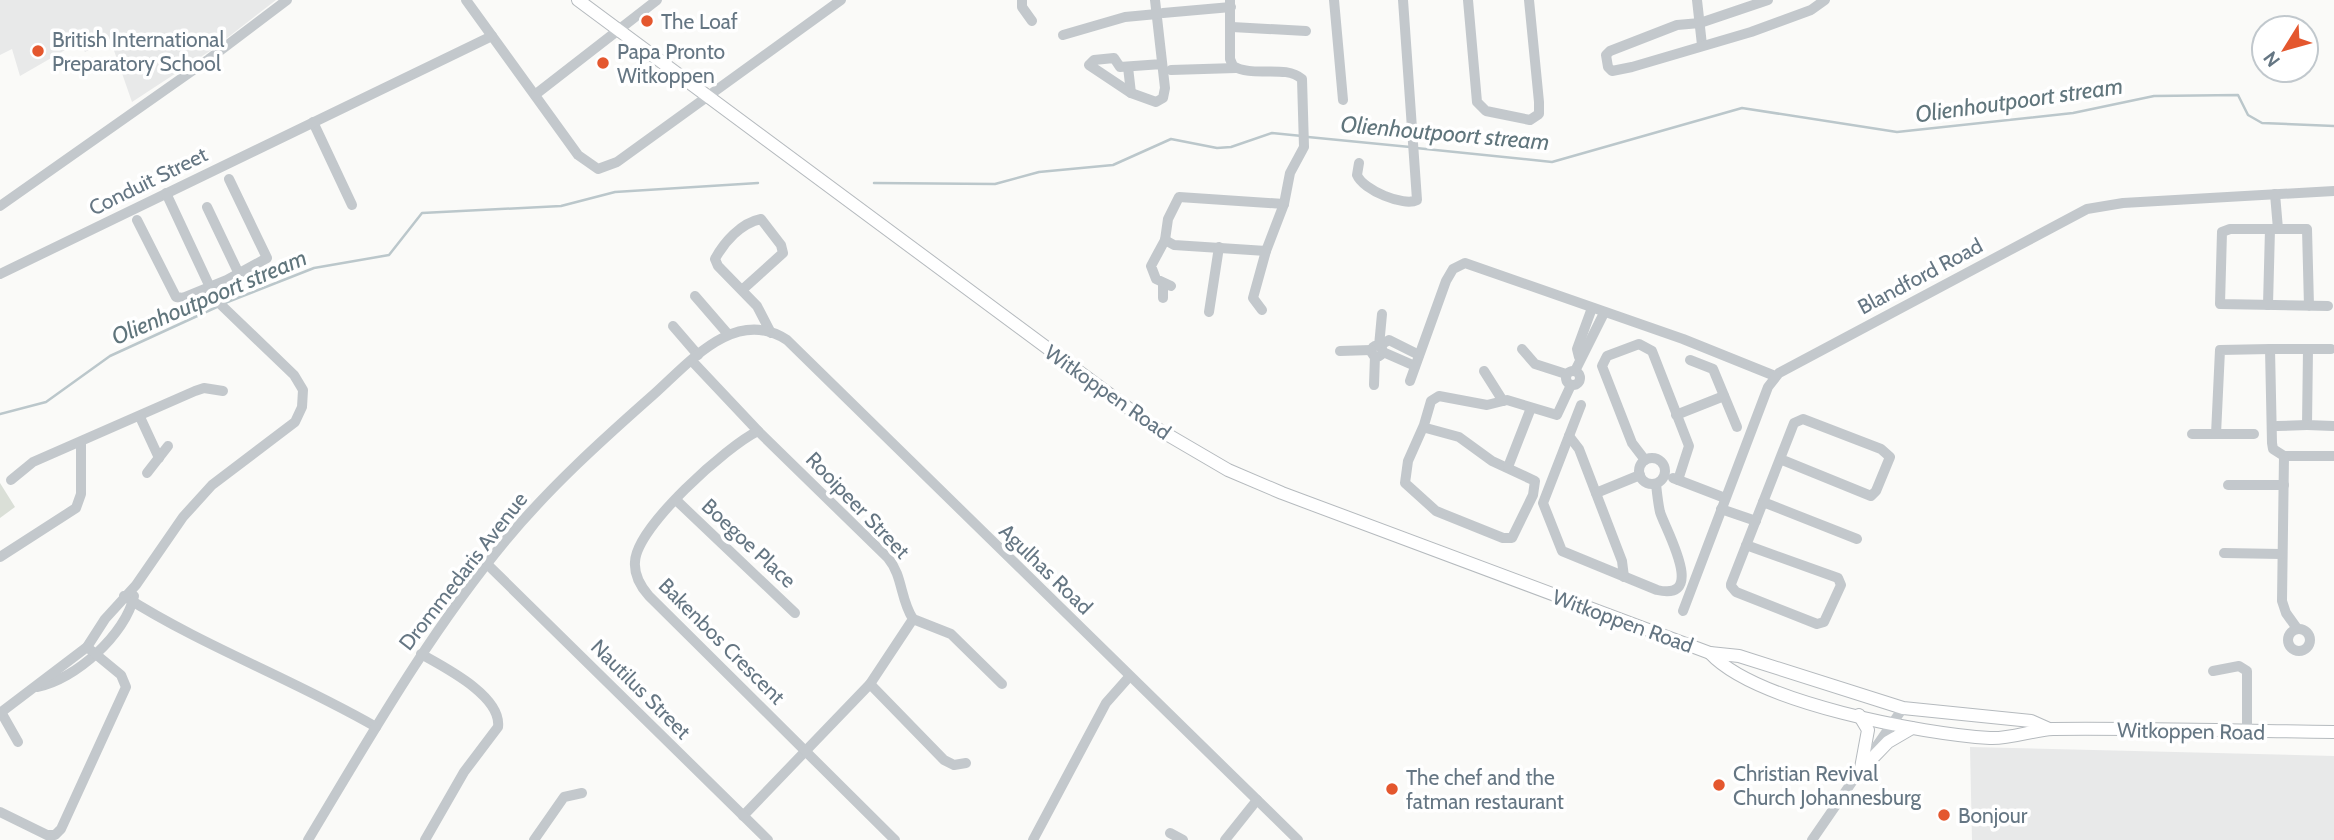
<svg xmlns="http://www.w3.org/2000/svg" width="2334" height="840" font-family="Cabin,sans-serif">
	<rect width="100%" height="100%" fill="#fafaf8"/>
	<g fill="#e8e9e9">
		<path d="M0 0H276L213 49 132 102 110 39 85 52 79 42 20 76 12 49 0 55Z"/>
		<path d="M1970 747 2334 756V840H1972Z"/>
	</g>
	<path fill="#dadfd7" d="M0 483 15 507 0 518Z"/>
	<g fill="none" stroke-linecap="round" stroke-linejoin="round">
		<g stroke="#bbc7cb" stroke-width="2.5">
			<path d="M1308 137 1410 147"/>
			<path d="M1416 148 1552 162 1742 108 1897 132 2073 113 2154 96 2238 95 2248 115 2262 123 2334 126"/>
			<path d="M874 183 995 184 1039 172 1113 165 1171 139 1217 148 1231 147 1272 133 1302 136"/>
			<path d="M225 303 314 268 389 255 422 213 561 206 615 192 758 183"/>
			<path d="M0 414 46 402 110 356 219 306"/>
		</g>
		<defs>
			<g id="major">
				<path d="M578 0 1151 425 1228 470 1282 493 1710 653 1739 656 1903 708 2031 721 2049 729"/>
				<path d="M1710 653C1756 703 1923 734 1990 738 2011 739 2032 730 2053 729 2147 728 2240 731 2334 732"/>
				<path d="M1859 715 1868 730 1861 768"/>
				<path d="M1859 772 1888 742 1912 728"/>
			</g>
		</defs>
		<use href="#major" stroke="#b5babe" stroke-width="14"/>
		<g stroke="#c3c8cc" stroke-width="10">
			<path d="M466 0 578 155 598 169 617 162 841 0"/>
			<path d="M1022 0V7L1032 21"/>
			<path d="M1155 0 1165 88 1163 98 1156 102 1131 93 1089 65 1094 60 1114 58 1120 67 1162 64"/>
			<path d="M1334 0 1343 100"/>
			<path d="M1468 0 1477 102 1486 111 1530 120 1539 114V102L1529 0"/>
			<path d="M1697 0 1702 45"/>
			<path d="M1768 0 1700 23 1677 25 1610 51 1606 55 1608 67 1612 71 1632 67 1751 32 1811 10 1825 0"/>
			<path d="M1163 13 1231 7"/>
			<path d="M1232 27 1306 31"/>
			<path d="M1063 35 1125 17 1157 14"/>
			<path d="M1128 67 1131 93"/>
			<path d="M1171 70 1236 68"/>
			<path d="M536 94 657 0"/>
			<path d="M313 122 352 205"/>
			<path d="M1359 163 1357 175C1363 190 1404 207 1417 200L1403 0"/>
			<path d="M2275 194 2278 229"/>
			<path d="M0 206 209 59 287 0"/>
			<path d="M207 207 239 274"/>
			<path d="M137 220 176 297 183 298 227 280 267 258 229 179"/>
			<path d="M1165 240 1174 245 1266 251 1284 204"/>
			<path d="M0 274 492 36"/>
			<path d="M1163 284V298"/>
			<path d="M1171 286 1156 279 1151 266 1165 240 1168 219 1179 197 1284 204 1290 173 1304 147 1302 79C1285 64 1253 78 1233 66L1230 59V0"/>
			<path d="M742 290 783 253 781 245 761 219C741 223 724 242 715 259L718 266 757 306 771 333"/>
			<path d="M695 296 727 333"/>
			<path d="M2268 305 2270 229"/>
			<path d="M2309 306 2307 229H2230L2222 232 2220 304 2328 306"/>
			<path d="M1262 310 1253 298 1266 251"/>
			<path d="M1209 312 1219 247"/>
			<path d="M673 326 698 355"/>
			<circle cx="1377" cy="351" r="5.5"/>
			<path d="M1379 346 1389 340 1419 355"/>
			<path d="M1379 346 1382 314"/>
			<path d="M1522 349 1535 364 1566 374"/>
			<path d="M2308 349 2307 425 2333 426"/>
			<path d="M2331 349H2270L2272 443 2273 449 2284 456H2334"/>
			<path d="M1340 351 1371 350"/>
			<path d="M1383 352 1415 366"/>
			<path d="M1579 357 1577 349 1592 308"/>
			<path d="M1690 360 1713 369 1737 427"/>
			<path d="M692 361 758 431 888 558C903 576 900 599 913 619L870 684 743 816"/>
			<circle cx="1573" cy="378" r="7"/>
			<path d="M1484 371 1503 401"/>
			<path d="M1575 371 1604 313"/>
			<path d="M1410 381 1446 281 1453 269 1465 263 1683 339 1775 376"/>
			<path d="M1374 385 1375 356"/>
			<path d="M1581 405 1543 503 1562 551 1657 590C1708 602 1665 529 1660 512 1658 503 1657 493 1656 484"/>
			<path d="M1676 415 1724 396"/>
			<path d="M140 417 159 458"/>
			<path d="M1424 425 1408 461 1405 483 1436 511 1503 538H1512L1533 495 1535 481 1492 461 1459 437 1426 428 1424 425 1431 401 1439 396 1487 405 1507 400 1557 415 1571 385"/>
			<path d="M2277 426 2307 425"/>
			<path d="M758 431C727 446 636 527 635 562 634 575 641 587 649 596L895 840"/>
			<path d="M2192 434H2216L2220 350 2270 349"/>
			<path d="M2216 434H2254"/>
			<path d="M1569 436 1579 449 1622 561 1624 577"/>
			<path d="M2284 456 2282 601 2286 613 2296 627"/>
			<circle cx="1652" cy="471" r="13"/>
			<path d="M1645 460 1632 443 1602 366 1607 356 1639 344 1652 351 1689 446 1678 480"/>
			<path d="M1508 467 1531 408"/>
			<path d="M147 473 168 446"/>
			<path d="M1673 478 1725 498"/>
			<path d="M11 480 33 462 195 391 204 388 223 391"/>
			<path d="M2228 485H2284"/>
			<path d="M1596 493 1640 475"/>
			<path d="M676 500 795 613"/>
			<path d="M1763 502 1857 539"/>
			<path d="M1721 509 1756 521"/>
			<path d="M1746 545 1838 578 1841 585 1824 622 1817 624 1736 592 1731 586V584L1794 423 1803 419 1881 449 1890 457 1876 491 1871 496 1780 459"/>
			<path d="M2224 553 2281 554"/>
			<path d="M0 557 76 508 81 494V443"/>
			<path d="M488 565 768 840"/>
			<path d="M124 596C204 647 293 679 376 727"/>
			<path d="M1683 611 1768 387 1779 373 2087 209 2123 203 2334 191"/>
			<path d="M913 619 951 634 1002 684"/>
			<circle cx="2299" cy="640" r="11"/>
			<path d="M421 654C444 667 502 696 498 727L464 772 425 840"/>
			<path d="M2213 671 2239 666 2247 671V731"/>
			<path d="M870 684 944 760 954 765 966 763"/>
			<path d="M37 687C75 680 126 634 134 596"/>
			<path d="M1 712 18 742"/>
			<path d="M0 713 87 647 105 619 136 585 183 517 212 485 295 422 302 407 303 390 294 375 216 300 166 193"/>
			<path d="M1871 754 1903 708"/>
			<path d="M0 812 47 835H55L61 829 126 687 121 675 87 647"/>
			<path d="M1170 833 1183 840"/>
			<path d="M308 840C370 737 429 633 506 540 550 487 602 440 653 395 689 363 735 306 787 340L1298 840"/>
			<path d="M534 840 564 797 582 793"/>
			<path d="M1033 840 1106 703 1129 677"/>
			<path d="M1225 840 1257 800"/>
			<path d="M1812 840 1863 766"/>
		</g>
		<use href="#major" stroke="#fff" stroke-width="12"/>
	</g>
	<g fill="#e4572e" stroke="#fff" stroke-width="2.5">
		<circle cx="647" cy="21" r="7"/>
		<circle cx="38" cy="51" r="7"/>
		<circle cx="603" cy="63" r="7"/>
		<circle cx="1719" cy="785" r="7"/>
		<circle cx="1392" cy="789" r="7"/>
		<circle cx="1944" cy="815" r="7"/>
	</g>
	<g text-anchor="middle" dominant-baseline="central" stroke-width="7" stroke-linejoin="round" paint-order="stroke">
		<g font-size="21" fill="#657683" stroke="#fff" text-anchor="start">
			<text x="661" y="21">The Loaf</text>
			<text x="52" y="39">British International<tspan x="52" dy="24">Preparatory School</tspan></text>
			<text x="617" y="51">Papa Pronto<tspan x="617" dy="24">Witkoppen</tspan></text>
			<text x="1733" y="773">Christian Revival<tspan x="1733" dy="24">Church Johannesburg</tspan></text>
			<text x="1406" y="777">The chef and the<tspan x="1406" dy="24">fatman restaurant</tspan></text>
			<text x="1958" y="815">Bonjour</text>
		</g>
		<g font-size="21" fill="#657683" stroke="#fff">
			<text transform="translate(148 181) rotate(-26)">Conduit Street</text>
			<text transform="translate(1920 276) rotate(-28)">Blandford Road</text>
			<text transform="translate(1108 392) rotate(35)">Witkoppen Road</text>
			<text transform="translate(858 505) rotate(46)">Rooipeer Street</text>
			<text transform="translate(749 543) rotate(43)">Boegoe Place</text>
			<text transform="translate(1046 569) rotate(44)">Agulhas Road</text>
			<text transform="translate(463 571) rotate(-52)">Drommedaris Avenue</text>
			<text transform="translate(1623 621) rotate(20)">Witkoppen Road</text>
			<text transform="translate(722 641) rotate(45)">Bakenbos Crescent</text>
			<text transform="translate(641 689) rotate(45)">Nautilus Street</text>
			<text transform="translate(2191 731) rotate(1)">Witkoppen Road</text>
		</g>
		<g font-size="23" font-style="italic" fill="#60757c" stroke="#fff">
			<text transform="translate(2019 100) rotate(-8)">Olienhoutpoort stream</text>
			<text transform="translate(1445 133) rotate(5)">Olienhoutpoort stream</text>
			<text transform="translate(209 297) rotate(-23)">Olienhoutpoort stream</text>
		</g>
	</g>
	<g transform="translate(2285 49) rotate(233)"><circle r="33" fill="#ffffff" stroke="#c1c8cd" stroke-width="2"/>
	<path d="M0-5L12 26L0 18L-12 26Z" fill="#e4572e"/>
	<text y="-10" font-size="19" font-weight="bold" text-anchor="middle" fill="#657683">N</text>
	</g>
</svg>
